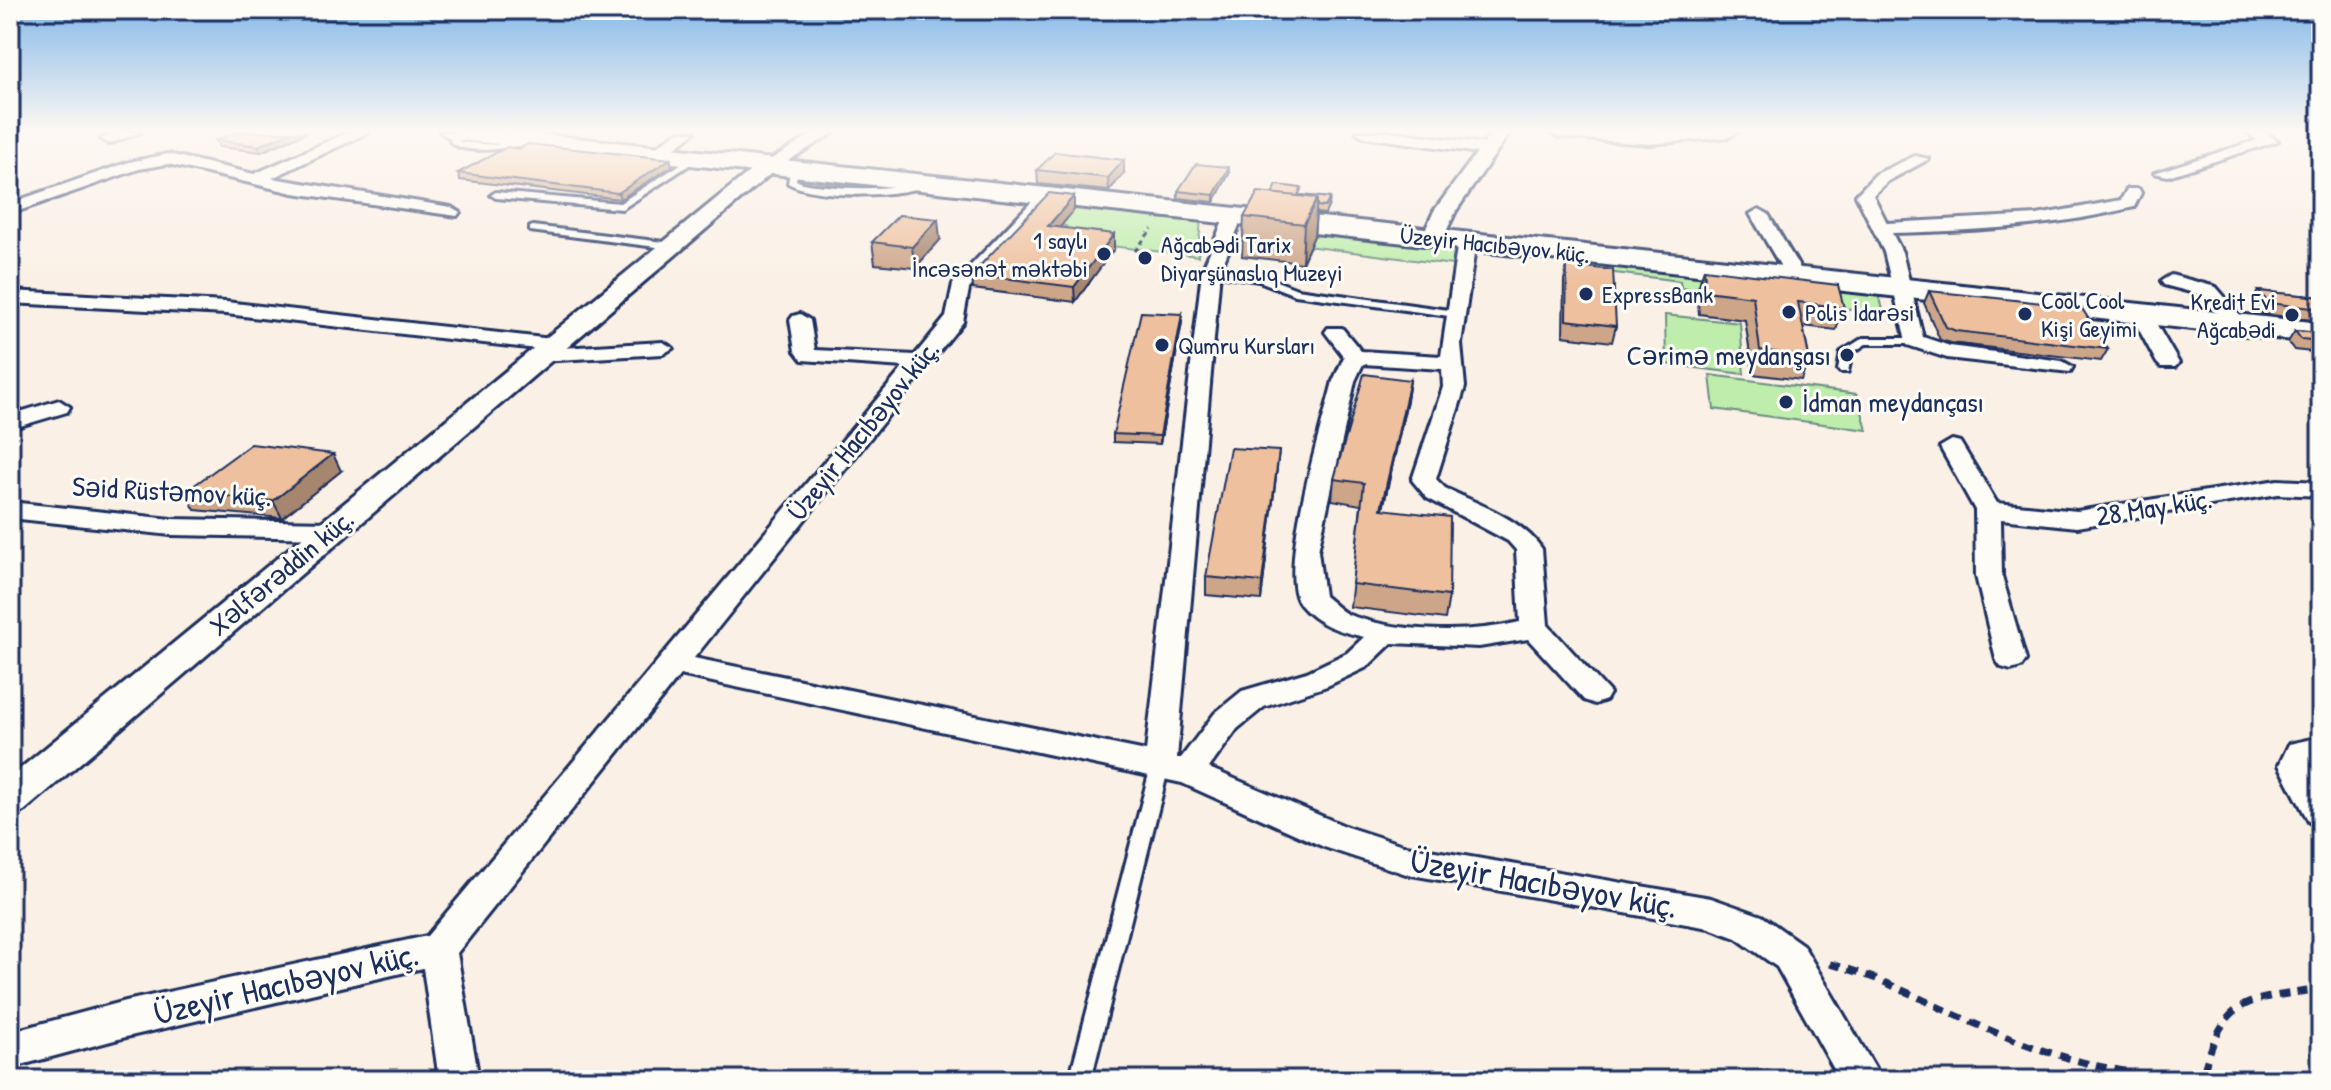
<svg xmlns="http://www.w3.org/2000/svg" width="2331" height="1090" font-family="'Patrick Hand',sans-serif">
	<rect width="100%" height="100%" fill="#faf0e5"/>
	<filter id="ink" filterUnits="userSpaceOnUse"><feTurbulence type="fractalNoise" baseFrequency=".0125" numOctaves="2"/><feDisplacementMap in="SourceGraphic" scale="16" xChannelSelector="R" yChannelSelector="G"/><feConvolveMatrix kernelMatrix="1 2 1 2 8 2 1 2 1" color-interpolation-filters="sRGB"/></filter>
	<g filter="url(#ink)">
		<g fill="#beedac" stroke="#6c8e85" stroke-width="2">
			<path d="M1046 203 1201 218 1198 256 1057 240 1066 226 1029 221Z"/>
			<path d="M1253 224 1455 245 1452 265 1246 238Z"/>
			<path d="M1607 261 1878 290 1884 314 1681 288 1680 281 1607 272Z"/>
			<path d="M1665 315 1740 323 1744 374 1666 364Z"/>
			<path d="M1710 375 1857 394 1867 430 1714 409Z"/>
		</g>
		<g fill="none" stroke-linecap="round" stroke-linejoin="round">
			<defs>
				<g id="service">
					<path d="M456 132 463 133 459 142 495 145 526 139 530 141C514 149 463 156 450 141Z"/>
					<path d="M693 156 700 158 622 209 496 198 491 195 496 192 620 203Z"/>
					<path d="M791 167 798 169 796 180C805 185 816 185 827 186 862 190 894 189 928 180L932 183C905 198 815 199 788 183Z"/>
					<path d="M533 226 672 243 677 246 672 249 530 231V227Z"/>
					<path d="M1211 268 1261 275 1297 289 1456 311 1461 314 1456 317 1295 295 1259 281 1207 273V269Z"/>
					<path d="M1863 338H1914L1920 341 1914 344H1866L1852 353 1848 372H1840L1838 370 1841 352Z"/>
					<path d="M1160 760 1166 761 1169 766 1091 1080H1069L1151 766 1154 761Z"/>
				</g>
				<g id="minor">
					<path d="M117 132H141L109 144 101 139Z"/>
					<path d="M349 132H369L272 178 451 207 460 212 457 216 293 193 168 164 139 169 10 214V203L129 162 168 154 254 174Z"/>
					<path d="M677 132H695L663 157H651V151Z"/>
					<path d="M816 132H835L774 169 760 166Z"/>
					<path d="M1356 132H1396L1487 144 1495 149 1487 154 1364 137Z"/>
					<path d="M1550 132H1737L1729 137 1649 144 1558 137Z"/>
					<path d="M2247 132H2265L2278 141 2168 176 2154 173 2257 140Z"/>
					<path d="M1915 156 1929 159 1888 181 1873 195 1887 223 2037 215 2121 200 2127 189H2139L2141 193 2134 207C2054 227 1974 231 1892 233L1902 252 1923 337 1950 346 2062 361 2073 367 2070 372 1947 358 1907 345 1884 252 1856 195 1876 174Z"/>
					<path d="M1047 191 1053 192V200L969 289 963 322 694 658 1146 751 1202 271 1225 216 1234 211 1243 216 1220 271 1177 758H1181L1215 713 1242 691 1307 672 1347 653 1364 637C1339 631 1317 625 1300 604 1276 572 1323 423 1333 381L1344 357 1325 332 1328 328H1342L1361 351 1441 356 1458 241 1461 237H1473L1476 241 1461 344 1465 387 1436 479 1445 488C1477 504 1521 518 1542 549L1548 625 1610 693 1606 700 1595 704 1584 700 1528 639 1479 647 1392 643 1367 667 1327 686 1264 707 1237 729 1209 768 1347 827 1406 846 1711 898 1762 916 1803 945 1882 1080H1840L1777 967 1736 938 1709 928 1406 874 1324 847 1182 783 680 675 457 953 479 1080H439L423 968 126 1037 10 1068V1032L126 1001 427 936 904 367 802 360 795 351 790 320 793 316 800 314 810 320 815 350 915 355 946 317 953 284 1041 192ZM1363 364 1442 369 1443 387 1412 480 1427 498 1508 541 1516 550 1520 622C1469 634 1399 633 1349 615 1340 611 1332 602 1324 596L1318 551 1355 381Z"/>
					<path d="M1759 209 1768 214 1805 277 1803 281H1789L1787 277 1750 214Z"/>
					<path d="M2171 275 2216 287 2248 324 2238 330 2231 328 2202 295 2164 285 2161 281Z"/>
					<path d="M10 291 226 302 552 339 559 341 561 348 663 342 673 348 663 354 540 361 530 355 537 349 226 314 10 303Z"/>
					<path d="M2140 307 2150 313 2179 363 2175 367H2161L2157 363 2130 313Z"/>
					<path d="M59 400 70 407 67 412 10 429V415Z"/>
					<path d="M1952 440 1960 442 1997 503 2077 511 2278 480 2321 482V496L2278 494 2077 527 2001 519 2002 576 2026 660 2021 667 2011 670 2001 667 1996 660 1976 576 1975 510 1940 447Z"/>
					<path d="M10 502 171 519 331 522 344 530 331 538 171 535 10 518Z"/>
					<path d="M2321 737V761L2311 765 2321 783V826L2309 822 2279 765 2289 744Z"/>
				</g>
				<g id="tertiary">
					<path d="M1492 132H1510L1456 211 1441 242H1425L1422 237 1434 211Z"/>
					<path d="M768 160 775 162 778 166 775 170 24 811 10 816V777L761 162Z"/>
				</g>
				<path id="primary" d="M440 132H520L2321 323V343L452 139Z"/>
			</defs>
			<use href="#service" stroke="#1b2f5e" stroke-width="6"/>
			<use href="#minor" stroke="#1b2f5e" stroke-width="6"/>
			<use href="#tertiary" stroke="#1b2f5e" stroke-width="6"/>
			<use href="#primary" stroke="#1b2f5e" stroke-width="6"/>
			<path stroke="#1b2f5e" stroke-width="3" stroke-dasharray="5 4" stroke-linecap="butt" d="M1135 251 1152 229"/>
			<path stroke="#1b2f5e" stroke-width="7" stroke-dasharray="11 8" stroke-linecap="butt" d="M1830 964C1876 975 1918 998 1960 1017 2039 1053 2115 1078 2202 1077 2225 996 2242 1001 2321 989"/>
			<use href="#service" fill="#fdfcf7" fill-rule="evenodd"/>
			<use href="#minor" fill="#fdfcf7" fill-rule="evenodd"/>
			<use href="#tertiary" fill="#fdfcf7" fill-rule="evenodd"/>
			<use href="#primary" fill="#fdfcf7" fill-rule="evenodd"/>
		</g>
		<g fill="#cda588" stroke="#1b2f5e" stroke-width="2">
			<path d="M308 132 261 152 219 147 216 140Z"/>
			<path d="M670 159 672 166 620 199 460 180 458 173Z"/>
			<path d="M1037 170 1124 173 1109 191 1038 184Z"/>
			<path d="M1229 174 1214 202 1178 198V191Z"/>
			<path d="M1301 195 1330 198 1329 205 1325 214 1316 213 1314 236 1302 263 1242 256 1244 217Z"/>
			<path d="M1074 196V210L1059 228 1114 249 1075 302 973 289 972 274Z"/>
			<path d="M940 240 915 268 875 264 872 242Z"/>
			<path d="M1567 265 1616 326 1612 342 1563 336 1564 280Z"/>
			<path d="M1704 269 1844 308 1836 330 1803 326 1809 357 1801 380 1753 374 1745 320 1699 314 1697 291Z"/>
			<path d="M1929 291 2108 349 2101 361 1951 343 1940 340 1924 303Z"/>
			<path d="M2258 291 2321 297V321L2263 314 2252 302Z"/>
			<path d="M1182 314V322L1160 444 1113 442V434Z"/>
			<path d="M2295 331 2321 333V353L2294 350 2288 342Z"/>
			<path d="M1410 380 1407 400 1383 509 1449 596 1445 619 1350 607 1361 505 1332 500 1334 479Z"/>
			<path d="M1277 468 1261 600 1206 595V577Z"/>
			<path d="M341 471 282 518 195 510 185 492Z"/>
		</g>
		<g fill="#a7866f" stroke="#1b2f5e" stroke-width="2">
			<path d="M291 132H308L261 152 258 146Z"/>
			<path d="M670 159 672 166 620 199 618 193Z"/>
			<path d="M1124 160V173L1109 191 1108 178Z"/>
			<path d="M1229 167V174L1214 202V195Z"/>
			<path d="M1074 196V210L1049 241 1048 226Z"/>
			<path d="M1317 198 1314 236 1302 263 1304 224Z"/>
			<path d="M938 219 940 240 915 268 912 247Z"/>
			<path d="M1114 234V249L1075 302 1074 287Z"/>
			<path d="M1182 314V322L1160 444V436Z"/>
			<path d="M1410 380 1407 400 1378 531 1381 509Z"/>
			<path d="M1279 451 1277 468 1261 600 1262 582Z"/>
			<path d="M333 454 341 471 282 518 273 501Z"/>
		</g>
		<g fill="#eec09e" stroke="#1b2f5e" stroke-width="2">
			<path d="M237 132H291L258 146 216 140Z"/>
			<path d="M528 144 670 159 618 193 458 173 507 147 519 149Z"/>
			<path d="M1055 152 1124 160 1108 178 1037 170Z"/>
			<path d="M1196 164 1229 167 1214 195 1178 191Z"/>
			<path d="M1277 185 1302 188 1298 195 1330 198 1325 207 1317 206V198L1272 194Z"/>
			<path d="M1258 192 1317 198 1304 224 1244 217Z"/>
			<path d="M1049 193 1074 196 1048 226 1114 234 1074 287 972 274Z"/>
			<path d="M899 215 938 219 912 247 872 242Z"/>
			<path d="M1567 265 1613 270 1616 326 1566 320Z"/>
			<path d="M1704 269 1838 285 1844 308 1798 302 1809 357 1760 350 1753 297 1706 291Z"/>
			<path d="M1929 291 2081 307 2108 349 1956 331 1946 327Z"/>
			<path d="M2258 291 2321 297V309L2269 303Z"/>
			<path d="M1141 312 1182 314 1160 436 1113 434Z"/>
			<path d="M2295 331 2321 333V341L2301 339Z"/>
			<path d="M1364 374 1410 380 1381 509 1450 517 1449 596 1352 584 1364 483 1334 479Z"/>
			<path d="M251 444 333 454 273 501 185 492Z"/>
			<path d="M1230 448 1279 451 1262 582 1206 577Z"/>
		</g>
	</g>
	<linearGradient id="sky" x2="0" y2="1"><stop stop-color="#84b8e9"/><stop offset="0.46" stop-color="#fdf8f3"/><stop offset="1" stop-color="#fdf8f3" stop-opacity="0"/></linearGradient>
	<rect width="2331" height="284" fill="url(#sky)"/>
	<g fill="#1b2f5e" stroke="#fdfcf7" stroke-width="3">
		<circle cx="1104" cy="254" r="8"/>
		<circle cx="1145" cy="258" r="8"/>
		<circle cx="1586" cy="294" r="8"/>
		<circle cx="1789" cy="312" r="8"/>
		<circle cx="2025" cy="314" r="8"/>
		<circle cx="2292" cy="315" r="8"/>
		<circle cx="1162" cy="345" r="8"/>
		<circle cx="1847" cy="355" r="8"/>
		<circle cx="1786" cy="402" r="8"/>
	</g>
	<g text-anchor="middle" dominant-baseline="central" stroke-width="6" stroke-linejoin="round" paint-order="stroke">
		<g font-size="24" fill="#1b2f5e" stroke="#fdfcf7" text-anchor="start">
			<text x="1088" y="240" text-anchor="end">1 saylı<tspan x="1088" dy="28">İncəsənət məktəbi</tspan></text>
			<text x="1161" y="244">Ağcabədi Tarix<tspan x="1161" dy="28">Diyarşünaslıq Muzeyi</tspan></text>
			<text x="1602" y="294">ExpressBank</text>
			<text x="2041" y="300">Cool Cool<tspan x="2041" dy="28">Kişi Geyimi</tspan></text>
			<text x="2276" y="301" text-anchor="end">Kredit Evi<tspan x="2276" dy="28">Ağcabədi</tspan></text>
			<text x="1805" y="312">Polis İdarəsi</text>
			<text x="1178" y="345">Qumru Kursları</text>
		</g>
		<g font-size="24" fill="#1b2f5e" stroke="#fdfcf7">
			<text transform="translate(1495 244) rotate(6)">Üzeyir Hacıbəyov küç.</text>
		</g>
		<g font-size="28" fill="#1b2f5e" stroke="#fdfcf7" text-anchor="end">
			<text x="1831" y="355">Cərimə meydanşası</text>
			<text x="1802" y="402" text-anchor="start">İdman meydançası</text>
		</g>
		<g font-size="28" fill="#1b2f5e" stroke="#fdfcf7">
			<text transform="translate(863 430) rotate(-51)">Üzeyir Hacıbəyov küç.</text>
			<text transform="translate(172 491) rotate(3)">Səid Rüstəmov küç.</text>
			<text transform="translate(2154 507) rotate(-9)">28 May küç.</text>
			<text transform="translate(281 572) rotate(-40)">Xəlfərəddin küç.</text>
		</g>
		<g font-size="34" fill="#1b2f5e" stroke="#fdfcf7">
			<text transform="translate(1544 883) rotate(10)">Üzeyir Hacıbəyov küç.</text>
			<text transform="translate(286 983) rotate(-13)">Üzeyir Hacıbəyov küç.</text>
		</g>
	</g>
	<rect width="2331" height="1090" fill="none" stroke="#fdfcf7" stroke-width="40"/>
	<rect x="20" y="20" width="2291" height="1050" fill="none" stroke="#1b2f5e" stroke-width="3" filter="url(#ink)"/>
</svg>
